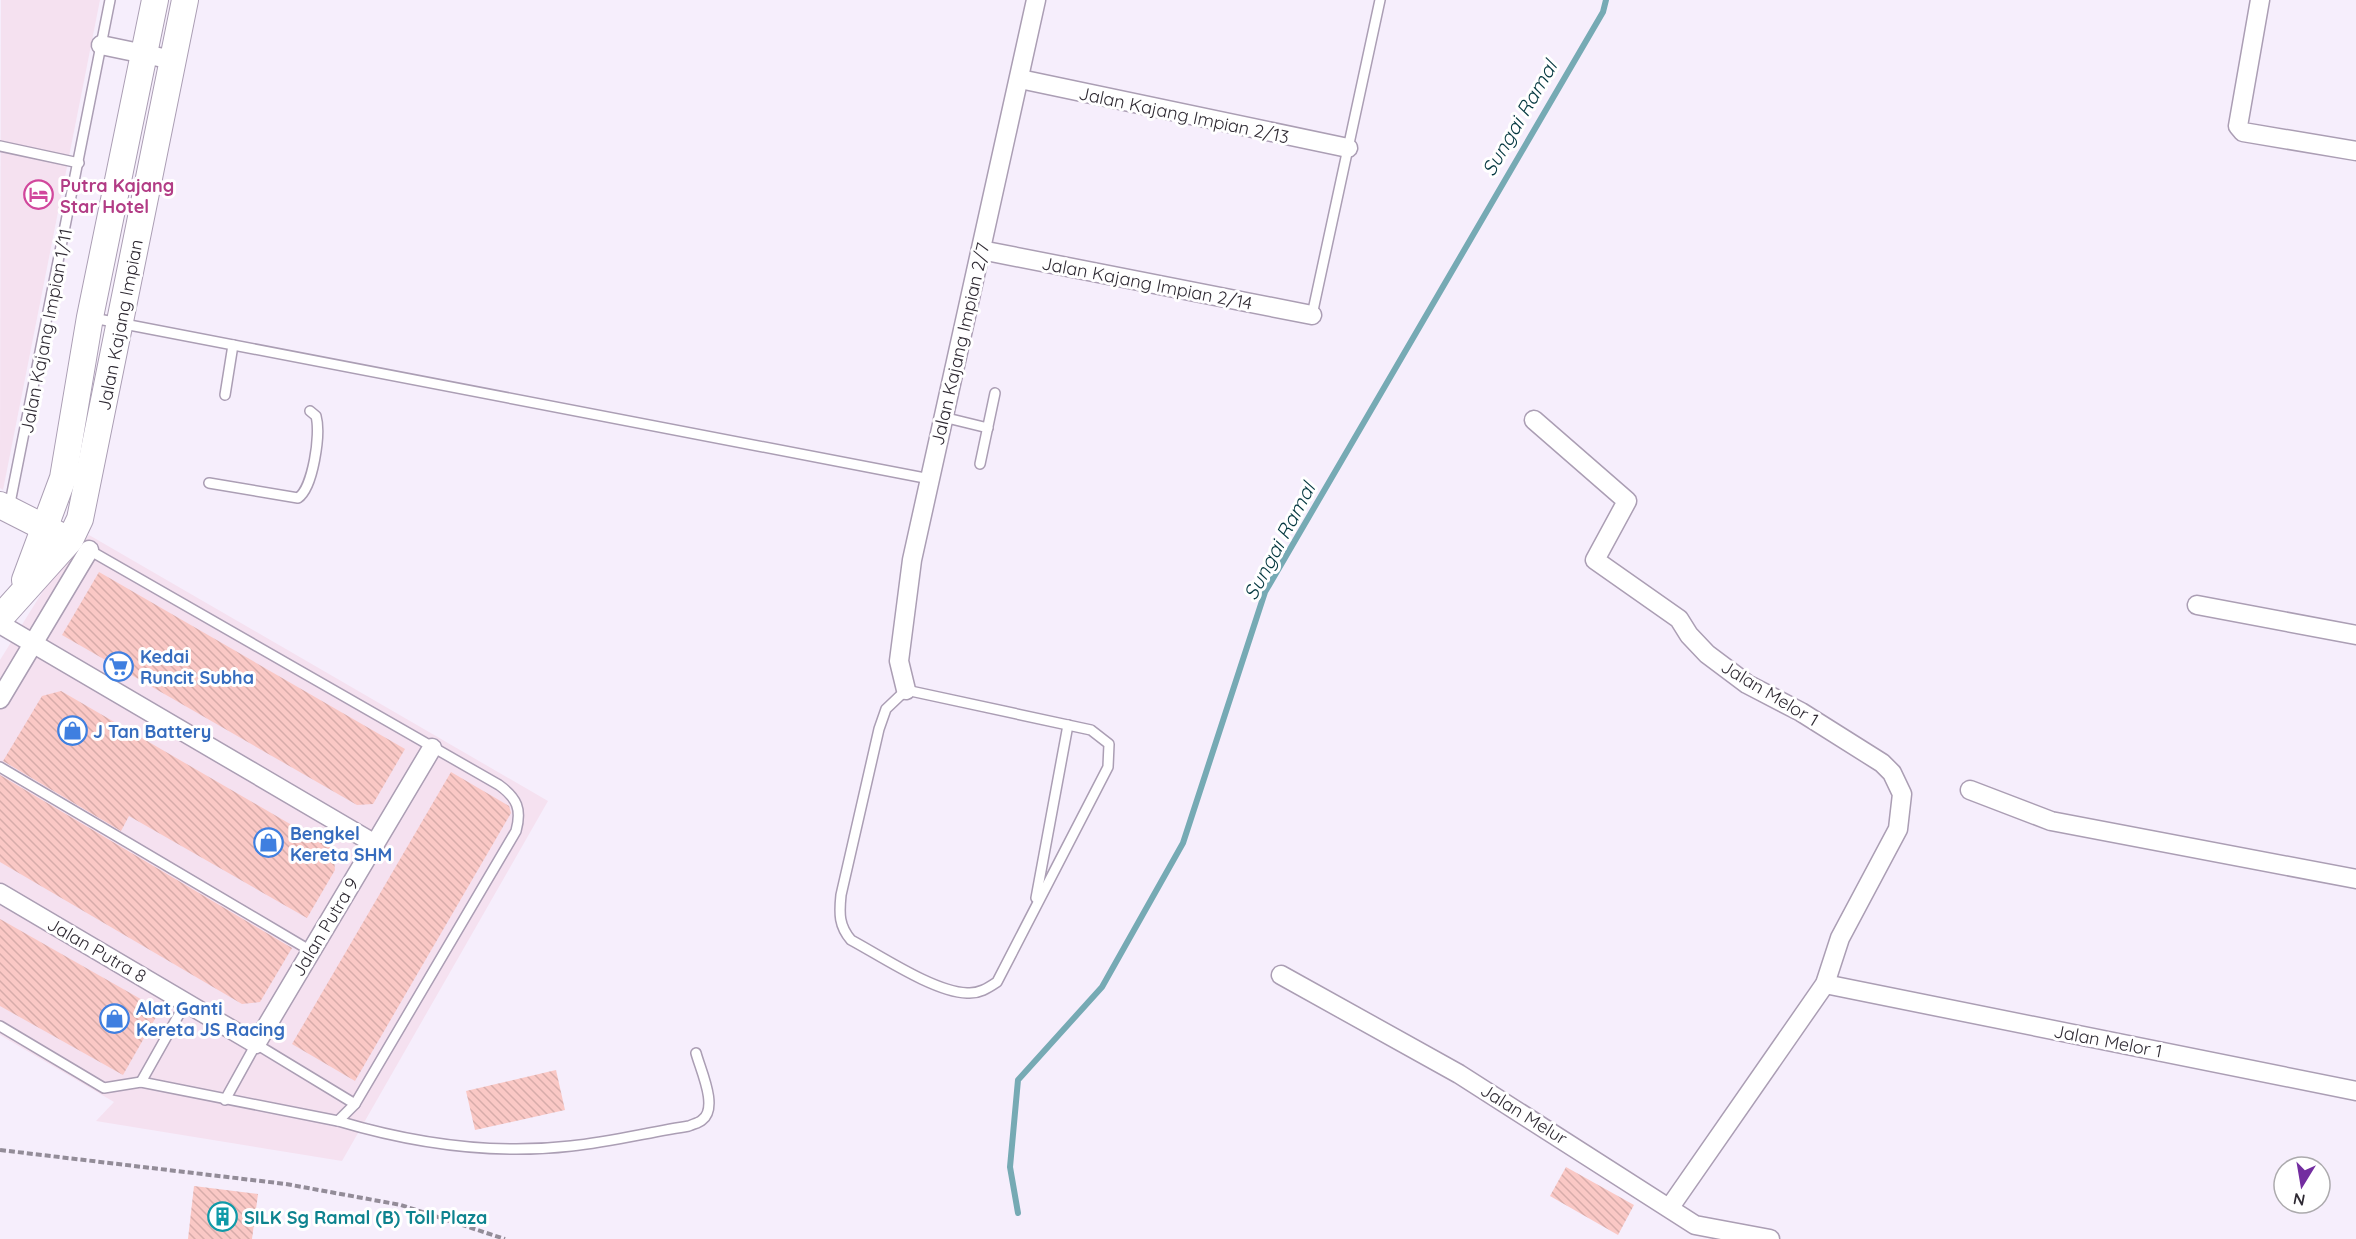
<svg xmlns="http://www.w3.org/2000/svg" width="2356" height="1239" font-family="Quicksand,sans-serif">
	<defs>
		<pattern id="building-back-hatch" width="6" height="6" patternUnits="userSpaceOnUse" patternTransform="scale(1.5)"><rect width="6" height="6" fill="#fac8c5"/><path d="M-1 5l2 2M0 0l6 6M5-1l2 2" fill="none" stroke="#d7acaa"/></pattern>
	</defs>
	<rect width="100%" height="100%" fill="#f6eefc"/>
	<g fill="#f5e1f0">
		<path d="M1 0H100L3 490 0 488Z"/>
		<path d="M89 535 548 801 342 1161 96 1121 114 1102 0 1035V660L56 570Z"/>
	</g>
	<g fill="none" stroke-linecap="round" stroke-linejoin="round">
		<path stroke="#76aab4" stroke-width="6" d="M1018 1213 1010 1167 1018 1080 1102 987 1183 843 1265 592 1603 12 1606 0"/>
	</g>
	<g fill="url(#building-back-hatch)">
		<path d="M99 572 405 749 373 804 357 805 62 635Z"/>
		<path d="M61 691 333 849 335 870 307 918 129 816 121 831 3 761 42 696Z"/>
		<path d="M451 772 509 806 511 813 355 1081 292 1044Z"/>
		<path d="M0 775 292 948 260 1002 242 1004 0 862Z"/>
		<path d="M0 919 160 1010 123 1075 0 1006Z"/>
		<path d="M556 1070 565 1110 475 1130 466 1091Z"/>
		<path d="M1566 1167 1634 1205 1618 1235 1550 1196Z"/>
		<path d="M194 1186 258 1194 252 1239H188Z"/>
	</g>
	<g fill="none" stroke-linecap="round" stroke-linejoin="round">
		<defs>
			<g id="lane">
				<path d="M0 146 79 163"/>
				<path d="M1312 315 1380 0"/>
				<path d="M93 318 930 479"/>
				<path d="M225 395 233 345"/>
				<path d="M943 417 988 428"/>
				<path d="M980 464 995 393"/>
				<path d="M209 483 298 498C313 488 321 434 316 416L310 411"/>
				<path d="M9 508 110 0"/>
				<path d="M89 550 499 785C517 798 522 809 516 831L355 1104 338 1121 141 1082 186 1002"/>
				<path d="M906 690 1091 730 1109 744 1108 767 997 982C988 988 979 994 967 993 934 992 881 956 851 940 839 926 839 914 841 895L879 729 886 709Z"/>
				<path d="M0 767 311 951"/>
				<path d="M1036 898 1068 725"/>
				<path d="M0 1026 104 1088 141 1082"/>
				<path d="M225 1100 256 1044 355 1104"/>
				<path d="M338 1121C412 1143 494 1155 571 1146 610 1142 650 1132 689 1126 693 1124 699 1123 702 1120 719 1108 700 1069 696 1053"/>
			</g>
			<g id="street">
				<path d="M2260 0 2238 126 2243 132 2356 151"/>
				<path d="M101 45 173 60"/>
				<path d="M1020 79 1348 148"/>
				<path d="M981 250 1312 315"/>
				<path d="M1534 420 1627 501 1595 560 1679 619 1689 635 1707 654 1747 684 1801 712 1882 763 1892 773 1902 794 1898 829 1840 938 1825 984 1670 1207"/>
				<path d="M2197 605 2356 635"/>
				<path d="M0 624 375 844"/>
				<path d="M906 690 899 661 912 560 1036 0"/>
				<path d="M0 699 89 550"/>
				<path d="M1970 790 2051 821 2356 879"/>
				<path d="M0 893 256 1044 432 748"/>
				<path d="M1281 975 1459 1074 1695 1225 1770 1239"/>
				<path d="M1825 984 2356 1091"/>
			</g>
			<g id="secondary">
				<path d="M0 505 59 535"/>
				<path d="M25 580 63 478 90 317 155 0"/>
				<path d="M0 618 70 540 80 519 185 0"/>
			</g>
		</defs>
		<use href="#lane" stroke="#ab9eb4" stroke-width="12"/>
		<use href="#street" stroke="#ab9eb4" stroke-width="21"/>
		<use href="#secondary" stroke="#ab9eb4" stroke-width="28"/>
		<path stroke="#938c98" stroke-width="4" stroke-dasharray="6 3" stroke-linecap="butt" d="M0 1150 286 1184 401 1205 505 1239"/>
		<use href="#lane" stroke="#fff" stroke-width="9"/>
		<use href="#street" stroke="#fff" stroke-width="18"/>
		<use href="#secondary" stroke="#fff" stroke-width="26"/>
	</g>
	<defs>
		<symbol id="hotel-ring" viewBox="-11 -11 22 22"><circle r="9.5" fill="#fff" stroke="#d1479c" stroke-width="1.5"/><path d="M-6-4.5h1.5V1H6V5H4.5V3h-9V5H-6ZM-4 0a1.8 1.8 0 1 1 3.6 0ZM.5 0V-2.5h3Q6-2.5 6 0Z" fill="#d1479c"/></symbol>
		<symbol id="supermarket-ring" viewBox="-11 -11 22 22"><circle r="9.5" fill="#fff" stroke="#3f7fe0" stroke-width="1.5"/><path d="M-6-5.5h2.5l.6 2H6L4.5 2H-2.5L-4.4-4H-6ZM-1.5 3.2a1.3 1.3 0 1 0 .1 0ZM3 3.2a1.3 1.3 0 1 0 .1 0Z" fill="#3f7fe0"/></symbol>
		<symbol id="shop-ring" viewBox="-11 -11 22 22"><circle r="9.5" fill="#fff" stroke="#3f7fe0" stroke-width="1.5"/><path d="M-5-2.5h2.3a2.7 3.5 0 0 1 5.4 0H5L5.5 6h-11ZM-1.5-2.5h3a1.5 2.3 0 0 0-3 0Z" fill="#3f7fe0"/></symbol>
		<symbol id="building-ring" viewBox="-11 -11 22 22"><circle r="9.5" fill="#fff" stroke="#0f9aa8" stroke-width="1.5"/><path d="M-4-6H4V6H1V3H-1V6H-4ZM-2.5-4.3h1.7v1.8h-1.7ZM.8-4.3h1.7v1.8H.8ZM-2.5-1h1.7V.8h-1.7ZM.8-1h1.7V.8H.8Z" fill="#0f9aa8"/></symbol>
	</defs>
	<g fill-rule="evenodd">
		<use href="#hotel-ring" x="22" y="178" width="33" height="33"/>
		<use href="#supermarket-ring" x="102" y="650" width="33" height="33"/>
		<use href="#shop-ring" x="56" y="714" width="33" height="33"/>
		<use href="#shop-ring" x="252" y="826" width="33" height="33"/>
		<use href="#shop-ring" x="98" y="1002" width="33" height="33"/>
		<use href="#building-ring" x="206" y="1200" width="33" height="33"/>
	</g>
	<g text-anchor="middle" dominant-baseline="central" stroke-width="6" stroke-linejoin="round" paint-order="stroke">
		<g font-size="18" fill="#2f2a33" stroke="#fff">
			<text transform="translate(1184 115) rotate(12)">Jalan Kajang Impian 2/13</text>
			<text transform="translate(1147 283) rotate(11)">Jalan Kajang Impian 2/14</text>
			<text transform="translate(120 325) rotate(-79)">Jalan Kajang Impian</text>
			<text transform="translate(46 331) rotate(-79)">Jalan Kajang Impian 1/11</text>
			<text transform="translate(960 344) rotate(-77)">Jalan Kajang Impian 2/7</text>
			<text transform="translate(1770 693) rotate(31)">Jalan Melor 1</text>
			<text transform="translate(325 927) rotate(-59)">Jalan Putra 9</text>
			<text transform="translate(97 950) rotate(30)">Jalan Putra 8</text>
			<text transform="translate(2108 1041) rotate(11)">Jalan Melor 1</text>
			<text transform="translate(1524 1114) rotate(32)">Jalan Melur</text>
		</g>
		<g font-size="18" font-weight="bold" fill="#b23c85" stroke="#fff" text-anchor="start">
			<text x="60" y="185">Putra Kajang<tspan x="60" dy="21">Star Hotel</tspan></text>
		</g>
		<g font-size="18" font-weight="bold" fill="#366cbe" stroke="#fff" text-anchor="start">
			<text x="140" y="656">Kedai<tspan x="140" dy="21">Runcit Subha</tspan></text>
			<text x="93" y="731">J Tan Battery</text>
			<text x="290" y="833">Bengkel<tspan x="290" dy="21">Kereta SHM</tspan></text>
			<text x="136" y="1008">Alat Ganti<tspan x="136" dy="21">Kereta JS Racing</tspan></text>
		</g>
		<g font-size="18" font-weight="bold" fill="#0d838f" stroke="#fff" text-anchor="start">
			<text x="244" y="1217">SILK Sg Ramal (B) Toll Plaza</text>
		</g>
		<g font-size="20" font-style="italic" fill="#03373f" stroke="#fff">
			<text transform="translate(1519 118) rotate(-60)">Sungai Ramal</text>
			<text transform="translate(1279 541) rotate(-62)">Sungai Ramal</text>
		</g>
	</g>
	<g transform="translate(2302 1185) rotate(191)"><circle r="28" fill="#ffffff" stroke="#acaaad" stroke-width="1.5"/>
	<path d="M0-4.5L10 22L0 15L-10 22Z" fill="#732da0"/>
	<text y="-9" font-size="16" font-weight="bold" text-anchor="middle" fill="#2f2a33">N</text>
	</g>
</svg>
